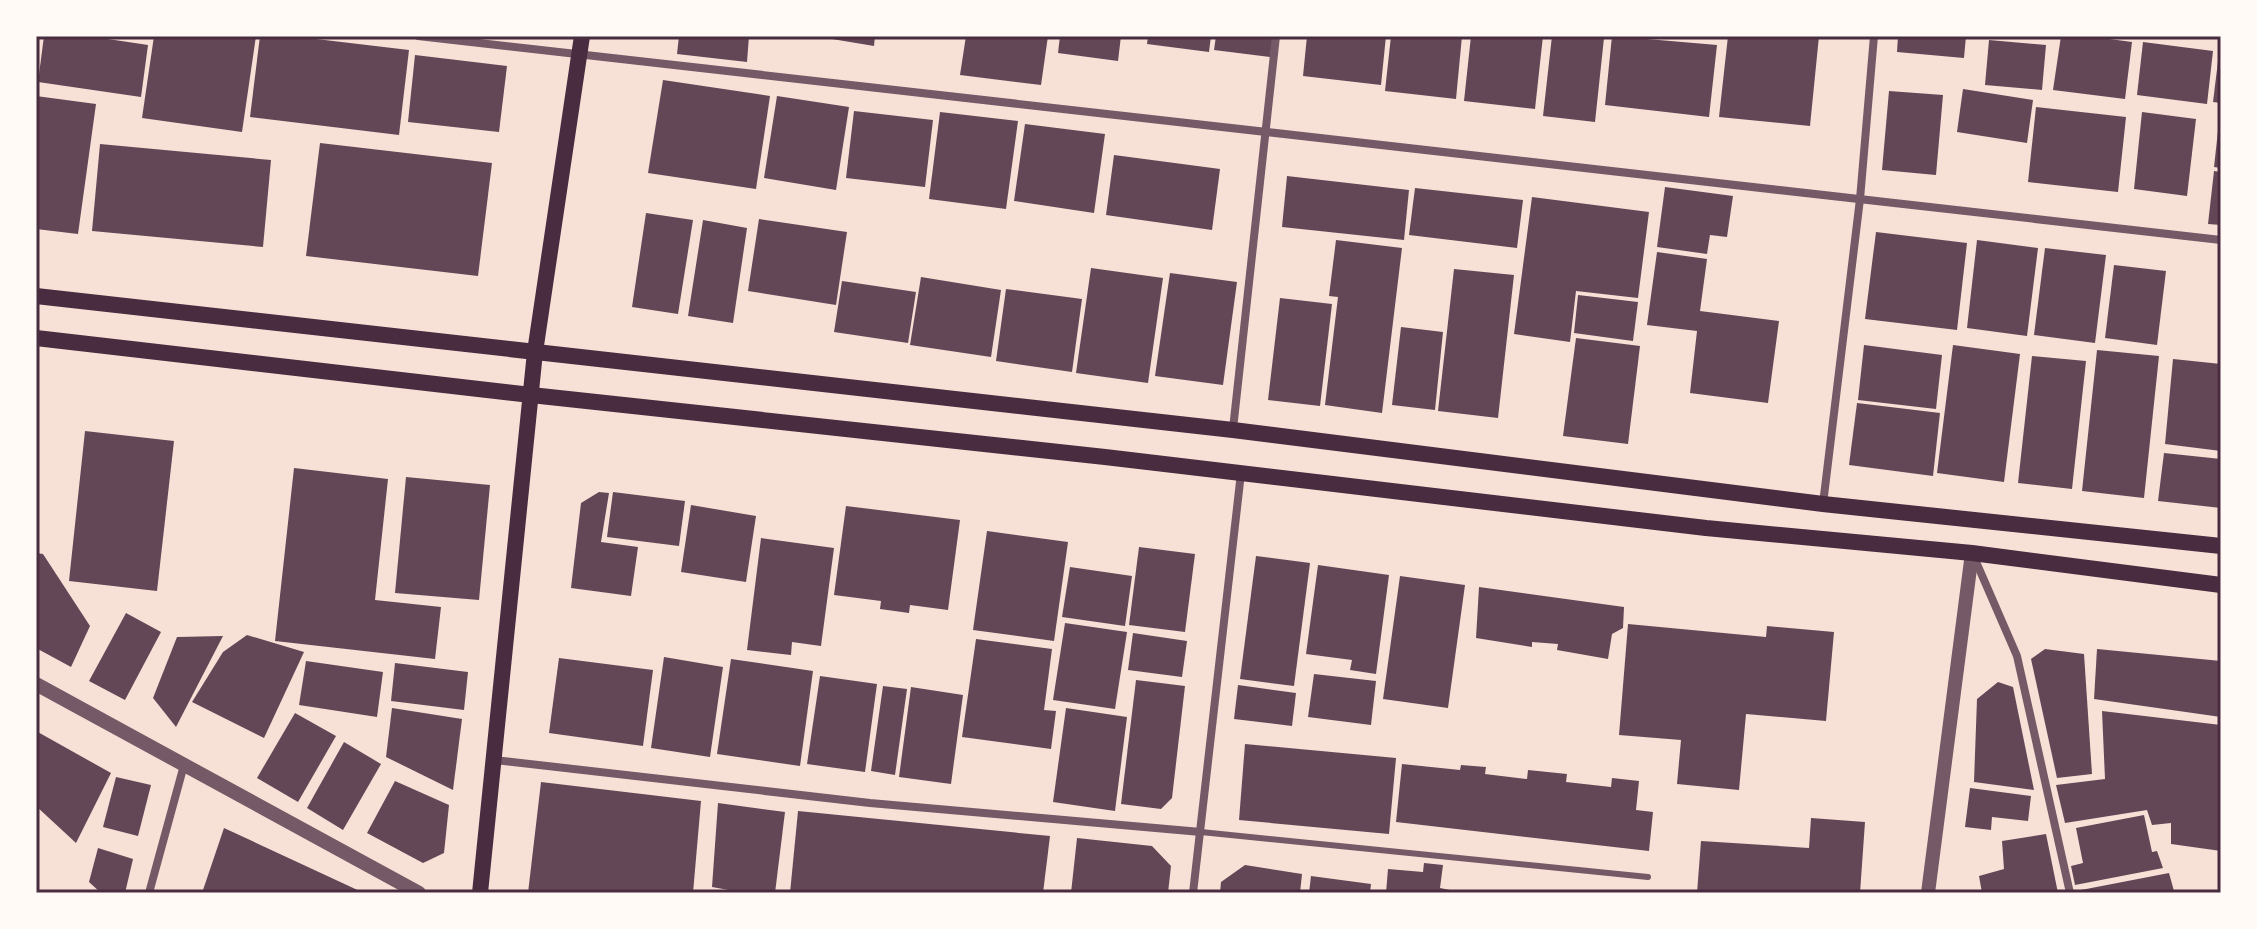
<svg xmlns="http://www.w3.org/2000/svg" width="2257" height="929" font-family="'Exo 2',sans-serif">
	<rect width="100%" height="100%" fill="#f7e1d7"/>
	<g fill="#644757">
		<path d="M44 36H88L148 45 141 97 38 82Z"/>
		<path d="M154 36H256L242 132 142 118Z"/>
		<path d="M260 36H291L409 50 399 135 250 117Z"/>
		<path d="M679 36H749L747 62 677 54Z"/>
		<path d="M814 36H875L874 46Z"/>
		<path d="M966 36H1048L1041 85 960 75Z"/>
		<path d="M1060 36H1121L1118 61 1058 53Z"/>
		<path d="M1148 36H1211L1209 52 1147 44Z"/>
		<path d="M1216 36H1273L1270 57 1214 50Z"/>
		<path d="M1307 36H1386L1381 85 1303 76Z"/>
		<path d="M1391 36H1462L1456 99 1385 91Z"/>
		<path d="M1471 36H1543L1535 109 1464 101Z"/>
		<path d="M1552 36 1604 38 1595 122 1543 116Z"/>
		<path d="M1612 36 1717 45 1709 117 1605 105Z"/>
		<path d="M1728 36H1819L1810 126 1719 117Z"/>
		<path d="M1898 36H1966L1964 58 1897 52Z"/>
		<path d="M2061 36H2087L2132 42 2125 99 2053 90Z"/>
		<path d="M1989 40 2046 45 2042 90 1985 85Z"/>
		<path d="M2143 42 2213 51 2207 104 2137 95Z"/>
		<path d="M2219 53H2221V103L2213 102Z"/>
		<path d="M415 55 507 66 499 132 408 122Z"/>
		<path d="M663 80 770 96 756 189 648 173Z"/>
		<path d="M1963 89 2033 100 2027 143 1957 132Z"/>
		<path d="M1889 91 1943 95 1936 175 1882 170Z"/>
		<path d="M36 96 96 104 78 234 36 229Z"/>
		<path d="M777 96 849 107 836 190 764 178Z"/>
		<path d="M2036 107 2126 117 2118 192 2028 182Z"/>
		<path d="M854 111 933 120 925 187 846 178Z"/>
		<path d="M940 112 1018 121 1006 209 929 199Z"/>
		<path d="M2142 112 2196 119 2187 196 2134 189Z"/>
		<path d="M2219 122H2221V168L2214 167Z"/>
		<path d="M1025 124 1105 134 1094 213 1014 201Z"/>
		<path d="M320 143 492 163 478 276 306 256Z"/>
		<path d="M100 144 271 160 263 247 92 231Z"/>
		<path d="M1114 155 1220 169 1212 230 1106 215Z"/>
		<path d="M2214 171 2221 172V225L2208 224Z"/>
		<path d="M1287 176 1409 190 1404 240 1282 227Z"/>
		<path d="M1665 187 1733 196 1727 237 1710 235 1707 254 1657 247Z"/>
		<path d="M1415 188 1523 200 1517 248 1409 235Z"/>
		<path d="M1532 197 1649 212 1638 298 1576 291 1570 342 1514 334Z"/>
		<path d="M646 213 693 220 678 314 632 307Z"/>
		<path d="M759 219 847 232 836 305 748 291Z"/>
		<path d="M703 220 747 228 733 323 688 316Z"/>
		<path d="M1876 232 1967 243 1957 330 1865 319Z"/>
		<path d="M1336 240 1402 248 1382 413 1325 405 1338 297 1329 296Z"/>
		<path d="M1977 240 2038 248 2027 336 1967 328Z"/>
		<path d="M2045 248 2106 255 2095 343 2034 335Z"/>
		<path d="M1657 252 1707 259 1700 311 1779 321 1768 403 1690 393 1697 331 1647 325Z"/>
		<path d="M2114 265 2166 271 2157 345 2105 338Z"/>
		<path d="M1091 268 1163 278 1148 383 1076 373Z"/>
		<path d="M1454 269 1514 275 1498 418 1438 411Z"/>
		<path d="M1170 273 1237 282 1223 385 1155 376Z"/>
		<path d="M921 277 1001 290 991 357 910 345Z"/>
		<path d="M842 281 916 292 908 343 834 332Z"/>
		<path d="M1006 289 1082 299 1072 372 996 361Z"/>
		<path d="M1578 295 1638 302 1633 341 1574 333Z"/>
		<path d="M1280 298 1332 304 1320 406 1268 400Z"/>
		<path d="M1401 327 1443 332 1435 410 1392 405Z"/>
		<path d="M1576 338 1640 346 1628 444 1563 436Z"/>
		<path d="M1864 345 1942 355 1936 409 1858 400Z"/>
		<path d="M1953 345 2020 354 2004 482 1937 473Z"/>
		<path d="M2097 350 2159 356 2144 498 2082 491Z"/>
		<path d="M2032 356 2086 361 2072 489 2018 483Z"/>
		<path d="M2173 359 2221 364V451L2165 444Z"/>
		<path d="M1857 403 1940 413 1933 476 1849 465Z"/>
		<path d="M85 431 174 441 157 591 69 581Z"/>
		<path d="M2164 453 2221 459V508L2158 501Z"/>
		<path d="M294 468 388 479 375 600 441 607 435 659 275 641Z"/>
		<path d="M406 477 490 485 479 600 395 593Z"/>
		<path d="M599 492 609 493 601 542 638 547 631 596 571 588 581 503Z"/>
		<path d="M613 492 685 501 679 546 607 537Z"/>
		<path d="M691 505 756 516 746 582 681 572Z"/>
		<path d="M846 506 960 520 948 610 910 605 909 613 880 609 881 601 834 595Z"/>
		<path d="M987 531 1068 542 1054 641 973 630Z"/>
		<path d="M761 538 834 548 821 646 792 642 791 655 747 650Z"/>
		<path d="M1139 547 1195 554 1185 632 1129 625Z"/>
		<path d="M36 553 43 554 90 626 71 667 36 648Z"/>
		<path d="M1256 556 1310 563 1294 686 1240 679Z"/>
		<path d="M1318 565 1389 575 1376 674 1350 670 1352 660 1306 654Z"/>
		<path d="M1070 567 1132 576 1125 626 1062 617Z"/>
		<path d="M1400 576 1465 585 1448 708 1383 699Z"/>
		<path d="M1479 587 1624 607 1623 628 1612 634 1608 659 1557 650 1558 644 1532 642V647L1476 638Z"/>
		<path d="M126 613 161 632 125 700 89 681Z"/>
		<path d="M1065 623 1127 632 1115 709 1053 700Z"/>
		<path d="M1628 624 1766 637 1767 626 1834 632 1826 721 1746 714 1739 790 1677 784 1681 740 1619 735Z"/>
		<path d="M1133 633 1187 641 1182 677 1128 670Z"/>
		<path d="M247 635 304 652 264 738 192 702 223 652Z"/>
		<path d="M223 636 176 727 153 698 177 637Z"/>
		<path d="M976 639 1052 649 1044 710 1056 711 1051 749 962 737Z"/>
		<path d="M2045 649 2084 654 2092 774 2057 778 2031 659Z"/>
		<path d="M2097 649 2221 661V717L2094 699Z"/>
		<path d="M664 657 723 667 710 757 651 748Z"/>
		<path d="M559 658 653 670 643 746 549 733Z"/>
		<path d="M731 659 813 671 800 766 717 754Z"/>
		<path d="M306 661 383 672 377 717 299 705Z"/>
		<path d="M395 663 468 672 464 710 391 701Z"/>
		<path d="M1314 674 1376 681 1371 725 1308 717Z"/>
		<path d="M820 676 877 684 865 772 807 764Z"/>
		<path d="M1136 680 1185 686 1172 798 1161 809 1121 804Z"/>
		<path d="M1998 682 2013 687 2034 790 1974 782 1977 699Z"/>
		<path d="M1238 685 1296 693 1292 726 1234 719Z"/>
		<path d="M883 686 907 689 895 775 871 771Z"/>
		<path d="M911 687 963 695 951 784 899 777Z"/>
		<path d="M392 708 462 719 453 790 386 757Z"/>
		<path d="M1066 708 1127 717 1115 811 1053 802Z"/>
		<path d="M2102 711 2221 725V851L2171 844V823L2152 825 2147 810 2065 823 2056 785 2105 779Z"/>
		<path d="M295 713 336 736 298 802 257 778Z"/>
		<path d="M36 731 111 773 76 843 36 806Z"/>
		<path d="M344 742 381 764 343 830 307 808Z"/>
		<path d="M1245 744 1396 758 1389 834 1239 820Z"/>
		<path d="M1402 764 1460 770 1461 765 1486 767 1485 774 1527 779 1528 770 1567 774 1566 782 1611 787 1612 778 1639 781 1636 810 1653 812 1649 851 1396 822Z"/>
		<path d="M116 777 151 785 138 836 103 827Z"/>
		<path d="M395 781 449 805 444 853 423 863 367 833Z"/>
		<path d="M541 782 701 801 693 893H528Z"/>
		<path d="M1970 788 2031 796 2028 821 1992 817 1991 830 1965 827Z"/>
		<path d="M718 803 785 812 775 893H745L712 887Z"/>
		<path d="M798 811 1050 836 1043 893H790Z"/>
		<path d="M2144 815 2152 852 2157 851 2163 868 2075 885 2071 866 2083 863 2076 828Z"/>
		<path d="M1811 818 1865 822 1860 893H1697L1701 841 1809 848Z"/>
		<path d="M224 828 364 893H202Z"/>
		<path d="M2046 834 2058 893H1982L1979 876 2004 869 2002 841Z"/>
		<path d="M1077 838 1152 846 1171 866 1168 893H1071Z"/>
		<path d="M98 848 133 859 125 893H101L89 882Z"/>
		<path d="M1424 863 1443 865 1440 888 1465 893H1386L1388 869 1423 872Z"/>
		<path d="M1245 865 1302 874 1300 893H1220L1221 882Z"/>
		<path d="M2169 873 2174 891 2169 893H2081V890Z"/>
		<path d="M1311 876 1371 884 1370 893H1309Z"/>
	</g>
	<g fill="none" stroke-linecap="round" stroke-linejoin="round">
		<path stroke="#755966" stroke-width="6" d="M1201 832 1648 877"/>
		<g stroke="#755966" stroke-width="8">
			<path d="M418 36 2221 240"/>
			<path d="M1233 429 1276 36"/>
			<path d="M1823 504 1860 199 1874 36"/>
			<path d="M1974 557 2017 656 2070 893"/>
			<path d="M495 760 870 803 1201 832"/>
			<path d="M149 893 184 765"/>
			<path d="M1193 893 1241 473"/>
		</g>
		<g stroke="#755966" stroke-width="14">
			<path d="M36 684 419 893"/>
			<path d="M1928 893 1972 553"/>
		</g>
		<g stroke="#4a2c40" stroke-width="16">
			<path d="M36 296 1233 430 1823 504 2221 546"/>
			<path d="M36 338 531 395 1105 457 1706 528 1972 553 2221 585"/>
			<path d="M480 893 535 352 582 36"/>
		</g>
	</g>
	<rect width="2257" height="929" fill="none" stroke="#fffaf5" stroke-width="76"/>
	<rect x="38" y="38" width="2181" height="853" fill="none" stroke="#4a2c40" stroke-width="3"/>
</svg>
